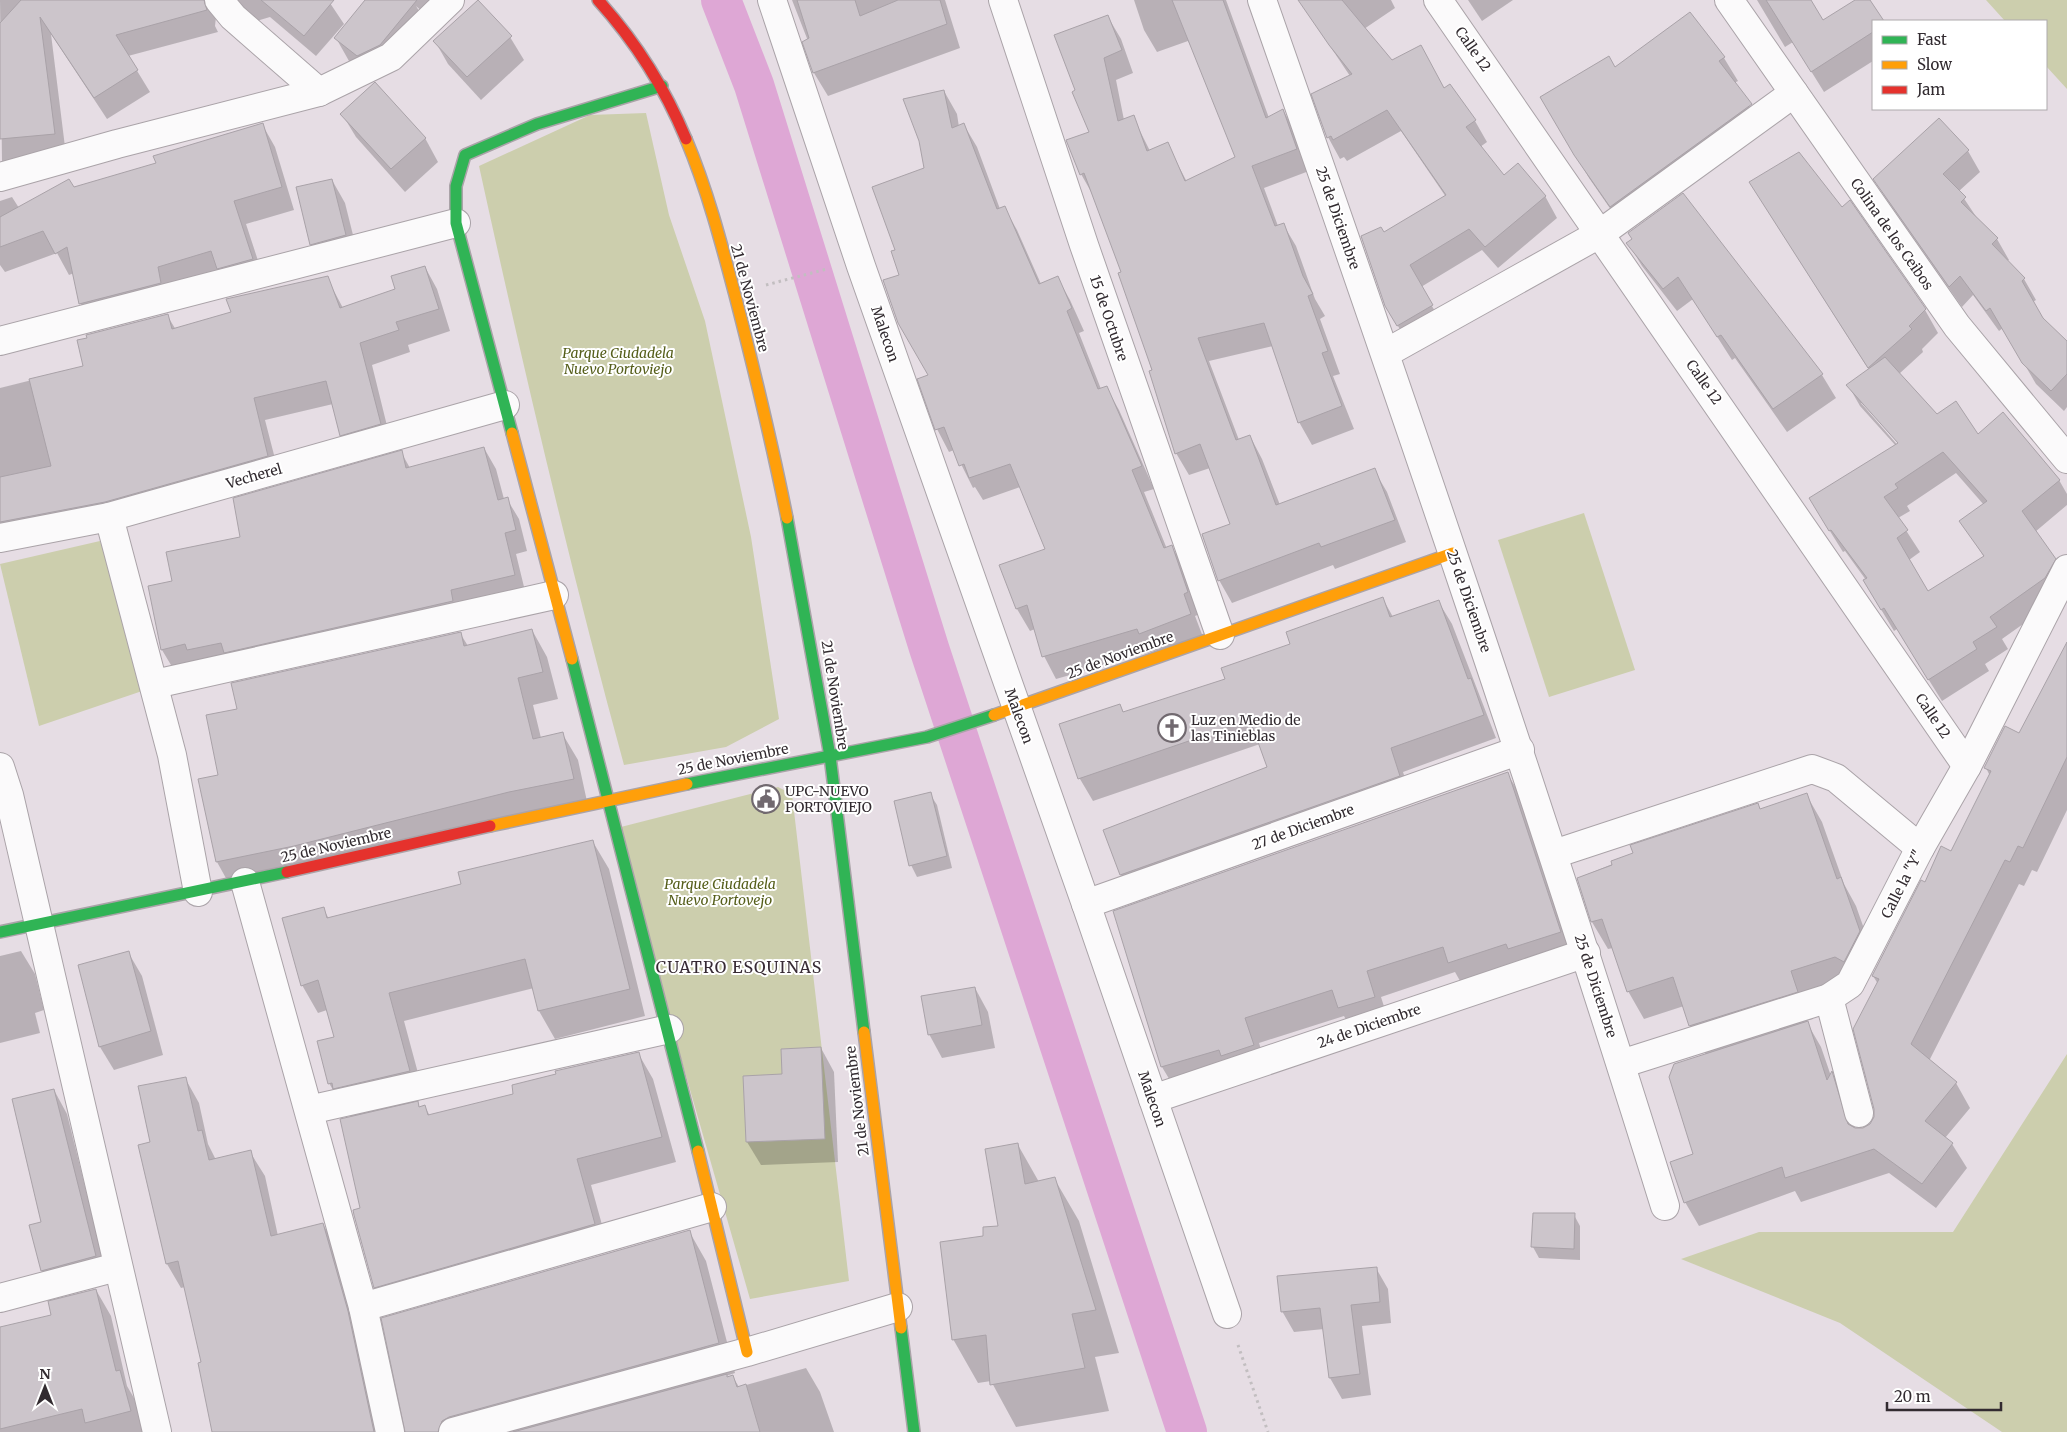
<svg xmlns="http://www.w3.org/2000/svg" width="2067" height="1432" font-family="Merriweather,serif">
	<rect width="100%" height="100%" fill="#e6dde4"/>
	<g fill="#cccead">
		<path d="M1986 0H2067V89L2046 66V21H2005Z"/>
		<path d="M646 113 669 215 705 321 751 537 779 719 726 747 624 765C570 567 523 367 479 166L590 115Z"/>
		<path d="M1584 513 1635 670 1549 697 1498 540Z"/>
		<path d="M100 541 151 688 39 726 0 564Z"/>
		<path d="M778 787 792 794 849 1281 750 1299 619 842 613 829Z"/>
		<path d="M2067 1054V1432H2002L1840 1323 1681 1259 1759 1232H1953Z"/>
	</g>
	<g fill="#0003" fill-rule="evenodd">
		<path d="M0 0H328L344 24 316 56 270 17 253 22 216 17 215 26 218 32 128 56 150 92 107 119 51 34 66 155 2 162Z"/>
		<path d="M366 0H442L432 20 416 6 428 26 371 79 349 61 336 38Z"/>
		<path d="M792 0H945L960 48 828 96 814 73 804 42 808 41Z"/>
		<path d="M1134 0H1226L1269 118 1283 110 1296 133 1309 171 1264 188 1278 226 1283 224 1296 246 1315 299 1325 316 1320 319 1340 374 1333 376 1354 429 1312 445 1299 422 1273 346 1209 361 1239 440 1250 436 1262 459 1280 505 1374 470 1387 492 1406 542 1335 569 1333 565 1232 603 1219 580 1231 525 1210 468 1189 475 1176 453 1123 273 1094 197 1081 174 1090 133 1077 91 1108 17 1121 39 1133 73 1116 80 1124 120 1133 117 1150 151 1167 144 1187 182 1237 158 1203 70 1188 41 1157 52 1144 30Z"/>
		<path d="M1299 0H1391L1395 8 1364 29 1392 62 1444 90 1475 121 1487 142 1480 147 1504 177 1545 196 1557 218 1498 268 1482 250 1421 287 1444 327 1410 347 1386 305 1384 234 1446 197 1401 131 1347 161 1344 157 1340 159 1328 137 1350 76Z"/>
		<path d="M1468 0H1513L1482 21Z"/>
		<path d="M1757 0H1809L1822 22 1857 0H1869L1882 21H1873V61L1824 92 1793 42 1785 47Z"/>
		<path d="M1690 14 1724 58 1738 81 1734 83 1764 128 1625 230 1589 178 1541 97 1615 69Z"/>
		<path d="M510 37 524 60 481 100 448 64 435 41Z"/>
		<path d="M944 91 957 114 959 127 964 125 977 147 1000 209 1004 207 1017 230 1041 284 1057 277 1070 300 1084 331 1079 333 1101 389 1106 387 1119 410 1154 489 1144 492 1167 549 1172 547 1185 569 1200 614 1195 616 1203 637 1056 679 1044 656 1035 629 1030 631 1017 609 1047 549 1020 487 983 500 975 487 973 488 954 450 949 452 937 429 930 376 900 276 897 250 926 169Z"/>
		<path d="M342 114 425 138 438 162 405 192 356 137Z"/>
		<path d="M1939 120 1968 151 1980 172 1959 191 1977 218 1997 239 2009 260 2007 261 2024 279 2036 300 2033 302 2042 319 2067 343V407L2064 411 2036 384 2003 328 1999 331 1973 295 1962 307 1887 200 1874 179Z"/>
		<path d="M262 124 275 147 294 210 246 224 265 282 94 326 81 304 74 273 69 275 57 253 5 272 0 265V201L12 197 19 208 158 164Z"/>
		<path d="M332 180 345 203 359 259 325 267 312 244Z"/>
		<path d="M1683 195 1822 375 1836 398 1787 432 1735 358 1732 360 1693 299 1677 311 1642 266 1628 243Z"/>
		<path d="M1849 202 1925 310 1938 333 1922 349 1923 352 1899 374 1937 415 2059 480 2067 494V505L2035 532 2067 580 2057 600 2002 639 2008 649 1985 664 1989 671 1942 701 1897 629 1894 631 1864 581 1866 580 1845 551 1843 552 1823 520 1896 446 1860 406 1848 385 1869 370 1764 205 1842 208ZM1861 403H1864L1903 447 1901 449ZM1956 473 1984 505 1961 521 1984 557 1928 592 1909 560 1920 552 1898 518 1910 511 1907 506Z"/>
		<path d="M425 267 437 289 450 331 408 345 410 352 372 365 392 446 354 457 341 435 333 404 265 420 280 478 0 551V388L84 367 167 315 176 330 232 313 228 299 327 278 343 308 397 290Z"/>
		<path d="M484 448 496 469 504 499H507L519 519 527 551 516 554 526 595 174 670 162 650 173 582 242 538 401 452 410 468Z"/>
		<path d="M1383 599 1393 617 1438 601 1452 624 1496 738 1403 772 1412 799 1135 898 1121 875 1104 831 1268 767 1260 744 1093 801 1080 779 1061 724 1120 705 1124 713 1227 680Z"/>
		<path d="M532 630 547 657 558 699 533 705 541 738 562 733 578 760 588 806 232 889 217 862 220 776 238 710 460 633 468 646Z"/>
		<path d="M2067 650V810L2037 872 2032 870 2024 886 2019 884 1929 1061 1956 1083 1970 1108 1945 1138 1952 1144 1967 1168 1936 1208 1889 1173 1801 1202 1795 1191 1699 1226 1685 1202 1694 1155 1706 1055 1690 1026 1684 1006 1644 1019 1628 991 1613 948 1608 949 1592 922 1578 878 1758 805 1760 810 1806 794 1822 822 1844 884 1856 906 1875 960 1806 999 1813 1019 1806 1021 1821 1047 1831 1076 1832 1073 1845 1097 1855 1129H1864L1871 1125 1875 1117 1878 984 1873 976 1926 884 1951 852 1990 776 1986 768 2020 735Z"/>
		<path d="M1507 773 1522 798 1575 957 1464 988 1455 972 1381 997 1389 1022 1353 1033 1344 1016 1259 1043 1268 1071 1177 1092 1162 1067 1145 1015Z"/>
		<path d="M930 794 937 805 952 868 917 877 911 865Z"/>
		<path d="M593 842 609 869 645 1016 555 1039 539 1011 534 988 404 1021 425 1099 416 1101 420 1108 425 1107 430 1116 515 1095 638 1053 653 1079 676 1162 591 1185 609 1250 390 1313 375 1287 361 1209 352 1118 347 1110 345 1111 329 1083 335 1038 327 1010 318 1013 302 985 323 908 329 919 463 885Z"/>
		<path d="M21 951 35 974 44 1010 35 1013 40 1033 0 1043V956Z"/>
		<path d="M128 952 142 976 163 1055 114 1070 100 1047 80 966Z"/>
		<path d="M975 988 988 1012 995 1048 942 1058 929 1034Z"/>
		<path d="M821 1048 834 1072 838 1162 761 1165 747 1142 783 1075Z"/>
		<path d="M185 1078 199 1103 208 1144 216 1160 250 1152 265 1176 278 1236 323 1224 337 1249 382 1432H214L202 1363 185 1287 181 1288 167 1264 139 1146 151 1143Z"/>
		<path d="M54 1090 67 1114 108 1279 55 1294 42 1271 43 1223Z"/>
		<path d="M1018 1145 1039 1182 1054 1178 1079 1221 1119 1353 1095 1357 1109 1411 1016 1427 991 1381 978 1383 953 1339 985 1237 1000 1227Z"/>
		<path d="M1574 1215 1580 1226V1260L1539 1258 1533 1247Z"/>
		<path d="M689 1231 706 1261 735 1373 726 1376 728 1378 733 1377 739 1387 806 1368 820 1392 834 1432H416Z"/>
		<path d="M1376 1268 1388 1289 1391 1323 1362 1326 1371 1395 1342 1399 1330 1378 1324 1329 1294 1332 1282 1311Z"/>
		<path d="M96 1290 111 1316 127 1386 134 1398 144 1432H0V1328L53 1316Z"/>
	</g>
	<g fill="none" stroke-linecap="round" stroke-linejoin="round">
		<path stroke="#dea7d5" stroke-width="40" d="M721 0 754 85 929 648 1187 1432"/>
	</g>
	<g fill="#ccc5cb" stroke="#a9a2a8" fill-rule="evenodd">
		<path d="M21 0H204L207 10 116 35 138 70 94 98 40 17 55 134 0 139V23Z"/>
		<path d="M261 0H334L304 36Z"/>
		<path d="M365 0H417L380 45 357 56 334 38Z"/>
		<path d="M478 0 512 36 467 77 433 41Z"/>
		<path d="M797 0H855L860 16 898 0H940L947 24 813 73 802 42 809 38Z"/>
		<path d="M1172 0H1223L1266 118 1283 109 1297 149 1252 166 1275 226 1284 223 1303 276 1313 294 1308 296 1328 351 1322 353 1342 406 1298 423 1264 323 1198 338 1236 440 1250 435 1276 505 1375 468 1395 520 1321 547 1319 543 1218 581 1202 534 1230 524 1200 444 1175 454 1149 371 1152 370 1118 273 1121 272 1084 173 1080 175 1066 140 1089 132 1072 92 1075 90 1054 35 1108 15 1122 50 1104 58 1118 121 1134 115 1147 151 1168 142 1185 181 1235 157Z"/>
		<path d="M1298 0H1342L1392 60 1421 45 1444 88 1450 84 1476 120 1466 127 1504 175 1518 163 1546 196 1485 247 1469 229 1410 265 1433 305 1397 326 1385 306 1361 236 1381 227 1384 232 1446 195 1387 110 1333 140 1331 136 1327 138 1311 94 1352 74 1329 45Z"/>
		<path d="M1766 0H1811L1823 20 1855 0H1870L1884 21H1873V32L1811 72Z"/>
		<path d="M1690 12 1725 57 1719 61 1752 104 1610 207 1574 155 1540 97 1609 56 1615 67Z"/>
		<path d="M375 82 426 138 391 169 340 114Z"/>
		<path d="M944 90 952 128 964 123 997 209 1005 206 1039 284 1058 276 1072 308 1067 311 1098 389 1107 386 1142 466 1132 470 1164 548 1172 545 1188 592 1184 594 1191 614 1139 634 1137 629 1042 657 1027 605 1016 609 999 565 1045 549 1010 464 969 478 964 464 959 466 944 427 935 430 917 379 928 375 898 323 883 280 899 275 891 251 895 250 872 187 924 168 919 141 903 99Z"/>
		<path d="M1939 118 1969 150 1943 174 1966 197 1961 202 1998 238 1992 244 2025 278 2022 281 2043 318 2067 341V374L2051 391 2022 363 1990 308 1986 311 1960 276 1949 287 1873 179Z"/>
		<path d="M263 123 282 187 234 201 253 259 217 269 211 251 158 267 161 283 79 304 67 247 55 254 43 231 0 247V217L69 179 74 187 156 163 153 156Z"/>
		<path d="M1799 152 1842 207 1850 200 1926 309 1909 326 1912 329 1868 368 1749 182Z"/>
		<path d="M332 179 346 235 310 245 296 187Z"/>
		<path d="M1683 193 1823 374 1773 409 1721 335 1717 337 1678 277 1663 289 1626 243 1632 239 1628 233Z"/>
		<path d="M425 266 439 309 396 322 399 330 360 343 381 424 340 436 326 381 254 398 268 456 105 502 0 522V477L51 466 29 379 83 366 77 340 87 338 86 335 168 314 172 329 231 312 226 299 328 276 340 308 395 289 391 276Z"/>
		<path d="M1885 357 1937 414 1956 401 1978 434 2003 412 2060 480 2022 511 2056 559 2045 578 1990 617 1997 627 1973 642 1977 649 1928 680 1884 608 1881 610 1863 580 1867 578 1831 530 1829 531 1809 498 1898 443 1846 385ZM1943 452 1987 501 1959 521 1984 556 1928 591 1897 538 1908 530 1884 497 1898 488 1895 484Z"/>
		<path d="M484 447 498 500 508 497 516 530 505 533 515 575 451 590 453 601 224 653 221 643 187 650 185 644 161 650 148 586 172 581 166 552 240 537 233 498 402 450 406 468Z"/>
		<path d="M1383 597 1390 617 1439 600 1468 679 1471 678 1484 715 1391 748 1400 776 1120 875 1103 830 1267 767 1250 720 1078 779 1059 724 1120 704 1123 712 1225 679 1221 668 1290 644 1286 632Z"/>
		<path d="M532 629 543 672 518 678 533 739 563 732 574 779 509 792 294 846 216 862 198 779 218 775 206 715 237 709 231 683 461 632 464 646Z"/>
		<path d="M2067 642V757L2023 848 2018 846 2010 862 2005 860 1911 1044 1957 1082 1925 1121 1953 1143 1922 1184 1874 1149 1785 1178 1782 1167 1684 1203 1670 1162 1693 1154 1669 1077 1674 1064 1808 1021 1827 1080 1832 1071 1848 1124 1855 1128H1863L1870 1124 1874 1117V1109L1853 1029 1879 979 1872 976 1921 880 1925 882 1941 846 1951 851 1991 771 1984 768 2005 726 2019 733Z"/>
		<path d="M1508 772 1561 932 1508 949 1506 944 1448 963 1443 947 1367 971 1375 997 1338 1008 1332 990 1245 1018 1254 1045 1221 1056 1219 1050 1161 1067 1113 911Z"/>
		<path d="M931 792 947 856 909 866 894 801Z"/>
		<path d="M1807 793 1837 879 1841 877 1860 931 1844 962 1835 957 1791 971 1798 992 1689 1026 1673 977 1627 992 1602 919 1591 922 1577 878 1612 865 1611 861 1633 853 1630 845 1758 803 1760 809Z"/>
		<path d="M593 840 630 989 538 1011 525 959 389 993 410 1071 333 1089 332 1083 328 1084 317 1041 334 1037 318 980 301 986 282 918 324 907 327 918 461 884 458 872Z"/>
		<path d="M129 951 151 1031 99 1047 78 965Z"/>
		<path d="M975 987 982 1025 928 1035 921 996Z"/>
		<path d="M821 1047 825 1139 746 1142 743 1076 782 1074 781 1049Z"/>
		<path d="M639 1052 662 1137 577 1159 595 1224 374 1288 354 1215 353 1210 360 1208 340 1119 418 1101 419 1107 425 1105 428 1115 513 1094 512 1085 556 1074 555 1071Z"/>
		<path d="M186 1077 198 1131 202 1130 209 1160 251 1150 271 1236 323 1223 348 1311 374 1432H212L198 1363 201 1362 178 1261 166 1264 138 1145 150 1142 138 1086Z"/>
		<path d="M54 1089 96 1256 41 1271 29 1225 41 1222 12 1099Z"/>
		<path d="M1018 1143 1025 1184 1055 1177 1096 1310 1072 1314 1085 1368 990 1385 986 1335 952 1340 940 1242 983 1236V1227L998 1226 985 1149Z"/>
		<path d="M1533 1213H1575L1574 1249 1531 1247Z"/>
		<path d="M690 1230 719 1343 449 1417 442 1421 438 1432H405L381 1318Z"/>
		<path d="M1377 1267 1380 1302 1351 1305 1360 1374 1329 1378 1320 1308 1281 1312 1277 1276Z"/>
		<path d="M96 1289 116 1371 120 1370 131 1411 85 1423 82 1409 0 1429V1327L51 1315 48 1301Z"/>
		<path d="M727 1374V1377L733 1375 737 1387 746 1384 760 1432H513Z"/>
	</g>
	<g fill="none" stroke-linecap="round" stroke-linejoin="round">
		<defs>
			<g id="street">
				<path d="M219 0 233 17 319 92"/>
				<path d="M772 0 861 266 1086 904 1227 1314"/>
				<path d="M1003 0 1084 245 1220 635"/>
				<path d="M1262 0C1402 400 1539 801 1665 1206"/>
				<path d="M1438 0 1967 766"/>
				<path d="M1729 0 1957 326 2067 459"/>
				<path d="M0 177 117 144 319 92 391 57 450 0"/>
				<path d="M0 341 456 223"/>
				<path d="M1386 353 1601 233 1794 93"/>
				<path d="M109 517 172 755 198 892"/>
				<path d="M0 538 109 517 505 405"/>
				<path d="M155 684 554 595"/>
				<path d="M0 767 9 795 157 1432"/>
				<path d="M1554 854 1812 769 1836 778 1920 848"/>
				<path d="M245 882 363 1307 390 1432"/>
				<path d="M1086 904 1520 750"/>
				<path d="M1829 998 1859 1113"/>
				<path d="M1621 1064 1829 998 1850 984 1920 848 1967 766 2067 569"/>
				<path d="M1153 1099 1586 953"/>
				<path d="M309 1110 669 1029"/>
				<path d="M0 1298 117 1267"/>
				<path d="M363 1307 712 1207"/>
				<path d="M453 1432 747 1352 898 1307"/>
			</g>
			<g id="fast">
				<path d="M512 433 456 223V186L465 155 537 124 662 86"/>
				<path d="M787 518 830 756 864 1032"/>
				<path d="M572 659 698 1151"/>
				<path d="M687 784 927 737 994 715"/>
				<path d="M0 932 287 872"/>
				<path d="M901 1328 914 1432"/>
			</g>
			<g id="slow">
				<path d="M686 139C707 189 721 242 735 295 754 369 772 443 787 518"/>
				<path d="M512 433 572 659"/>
				<path d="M994 715 1453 553"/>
				<path d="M490 826 687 784"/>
				<path d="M864 1032 901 1328"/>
				<path d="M698 1151 747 1352"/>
			</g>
			<g id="jam">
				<path d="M598 0C636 42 664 86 686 139"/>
				<path d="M287 872 490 826"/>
			</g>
		</defs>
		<use href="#street" stroke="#aaa3a8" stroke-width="30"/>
		<use href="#fast" stroke="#aaa3a8" stroke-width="14"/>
		<use href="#slow" stroke="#aaa3a8" stroke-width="14"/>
		<use href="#jam" stroke="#aaa3a8" stroke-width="14"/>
		<g stroke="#c2bec0" stroke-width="3" stroke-dasharray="2.5 4" stroke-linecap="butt">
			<path d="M766 285 827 269"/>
			<path d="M1238 1345 1268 1432"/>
		</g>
		<use href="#street" stroke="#fbfafb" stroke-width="28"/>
		<use href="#fast" stroke="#30b455" stroke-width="11"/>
		<use href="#slow" stroke="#ff9f0a" stroke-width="11"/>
		<use href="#jam" stroke="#e5322d" stroke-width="11"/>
	</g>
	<defs>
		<symbol id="church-ring" viewBox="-11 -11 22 22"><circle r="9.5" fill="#fff" stroke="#71696f" stroke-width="1.5"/><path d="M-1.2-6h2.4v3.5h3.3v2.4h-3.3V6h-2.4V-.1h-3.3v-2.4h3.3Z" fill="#71696f"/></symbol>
		<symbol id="civic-ring" viewBox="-11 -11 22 22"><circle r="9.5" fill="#fff" stroke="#71696f" stroke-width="1.5"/><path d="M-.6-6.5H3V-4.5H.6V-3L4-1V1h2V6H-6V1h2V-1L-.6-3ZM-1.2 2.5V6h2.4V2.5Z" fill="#71696f"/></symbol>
	</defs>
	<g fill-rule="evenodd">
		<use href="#church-ring" x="1156" y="712" width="32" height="32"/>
		<use href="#civic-ring" x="750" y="783" width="32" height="32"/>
	</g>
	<g text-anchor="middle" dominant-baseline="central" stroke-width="4" stroke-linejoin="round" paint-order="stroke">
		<g font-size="14" fill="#322b30" stroke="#fff">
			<text transform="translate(1473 49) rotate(55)">Calle 12</text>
			<text transform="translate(1338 218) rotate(71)">25 de Diciembre</text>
			<text transform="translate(1892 234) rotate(55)">Colina de los Ceibos</text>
			<text transform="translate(750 298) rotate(75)">21 de Noviembre</text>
			<text transform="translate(1109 318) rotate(71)">15 de Octubre</text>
			<text transform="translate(885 334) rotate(71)">Malecon</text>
			<text transform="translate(1704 382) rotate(55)">Calle 12</text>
			<text transform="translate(254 476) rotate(-16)">Vecherel</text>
			<text transform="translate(1469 601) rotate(71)">25 de Diciembre</text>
			<text transform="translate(1120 655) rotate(-20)">25 de Noviembre</text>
			<text transform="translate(835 695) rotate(81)">21 de Noviembre</text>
			<text transform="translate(1019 716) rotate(70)">Malecon</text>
			<text transform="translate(1933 716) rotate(56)">Calle 12</text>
			<text transform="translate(733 759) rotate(-11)">25 de Noviembre</text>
			<text transform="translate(1303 827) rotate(-20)">27 de Diciembre</text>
			<text transform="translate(336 845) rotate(-13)">25 de Noviembre</text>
			<text transform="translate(1902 884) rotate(-63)">Calle la "Y"</text>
			<text transform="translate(1596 986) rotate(72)">25 de Diciembre</text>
			<text transform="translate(1369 1026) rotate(-19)">24 de Diciembre</text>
			<text transform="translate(1152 1099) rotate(71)">Malecon</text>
			<text transform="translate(857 1101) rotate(-97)">21 de Noviembre</text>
		</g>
		<g font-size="14" font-style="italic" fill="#555e1a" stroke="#fff">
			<text x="618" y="353">Parque Ciudadela<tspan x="618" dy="16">Nuevo Portoviejo</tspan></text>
			<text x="720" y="884">Parque Ciudadela<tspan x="720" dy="16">Nuevo Portovejo</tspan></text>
		</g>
		<g font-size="14" fill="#322b30" stroke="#fff" text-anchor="start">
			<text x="1191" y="720">Luz en Medio de<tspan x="1191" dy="16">las Tinieblas</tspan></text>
			<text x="785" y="791">UPC-NUEVO<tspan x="785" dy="16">PORTOVIEJO</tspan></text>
		</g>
		<g font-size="16" letter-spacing="1" fill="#372a34" stroke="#fff">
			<text x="739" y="967">CUATRO ESQUINAS</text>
		</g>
	</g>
	<rect x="1872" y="20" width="175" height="90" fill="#ffffff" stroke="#adaaac"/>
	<rect x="1882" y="36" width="25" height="8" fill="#30b455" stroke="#adaaac"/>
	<text x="1917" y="45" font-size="15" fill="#322b30">Fast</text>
	<rect x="1882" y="61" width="25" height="8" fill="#ff9f0a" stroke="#adaaac"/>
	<text x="1917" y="70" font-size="15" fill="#322b30">Slow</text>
	<rect x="1882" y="86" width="25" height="8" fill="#e5322d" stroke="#adaaac"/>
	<text x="1917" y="95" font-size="15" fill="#322b30">Jam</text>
	<g transform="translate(45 1387)" stroke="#ffffff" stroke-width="4" paint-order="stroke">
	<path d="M0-4L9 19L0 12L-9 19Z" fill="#322b30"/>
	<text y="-8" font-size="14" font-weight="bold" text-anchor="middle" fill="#322b30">N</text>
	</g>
	<path d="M1887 1402v8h114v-8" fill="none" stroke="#322b30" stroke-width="2.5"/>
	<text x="1894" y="1402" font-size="15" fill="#322b30" stroke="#ffffff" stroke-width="4" paint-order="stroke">20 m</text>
</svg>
